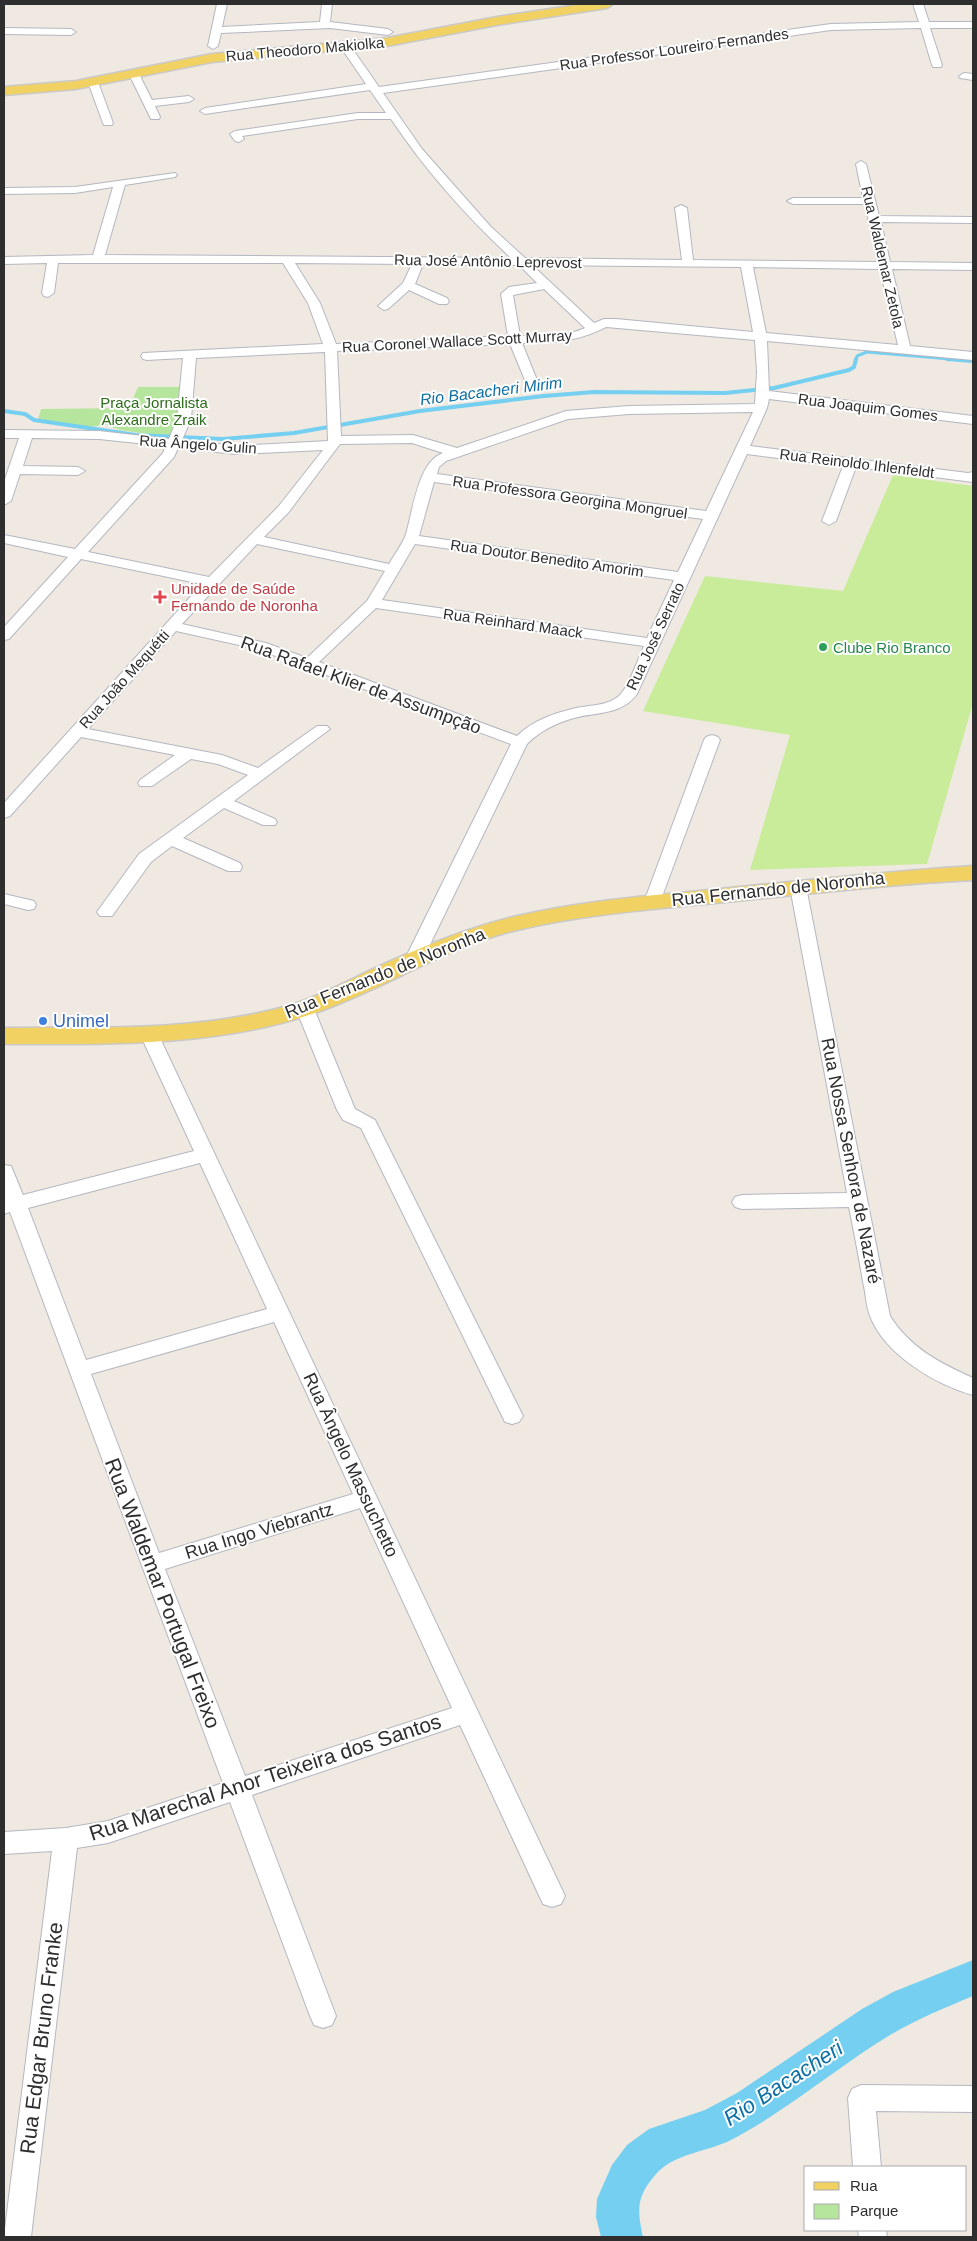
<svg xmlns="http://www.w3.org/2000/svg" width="977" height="2241" font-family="Arial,sans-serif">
	<rect width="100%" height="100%" fill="#efe9e1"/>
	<path fill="#b6e59e" d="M138 387H182L176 421 169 437 120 430 106 425 88 427 38 420 41 409 129 408Z"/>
	<path fill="#c9ec9a" d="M893 475 973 486V703L927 864 750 870 790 735 643 711 705 576 843 591Z"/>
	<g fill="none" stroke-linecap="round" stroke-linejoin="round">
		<path stroke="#75cff0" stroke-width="3" d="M856 360 857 356 867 352 962 360"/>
		<g stroke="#75cff0" stroke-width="4">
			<path d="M947 359 973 361"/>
			<path d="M4 411 25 414 34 420 136 435 223 439 294 433 420 411 544 396 594 392 725 393 774 388 849 370 854 367 856 359"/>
		</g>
		<path fill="#75cff0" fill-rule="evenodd" d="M973 1960V1996C945 2008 917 2019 890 2035 836 2068 788 2110 731 2140 707 2152 675 2153 656 2174 636 2197 637 2209 643 2237H601L596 2217 597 2199 612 2165 627 2145 649 2129 705 2110 737 2093 862 2009 893 1992Z"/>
		<defs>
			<g id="minor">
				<path d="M217 4H227L222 27 320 22 322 4H332L330 22 388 29 393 32 388 35 330 28 221 33 218 46 213 49 208 46Z"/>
				<path d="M913 4H923L929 22H973V28H930L942 65 941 67H933L932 65 921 28 831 30 383 93 422 149 491 227 525 258 682 260 675 208 681 205 687 208 693 260 878 262 865 204H793L787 201 793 198H863L856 164 861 161 866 164 879 216 973 217V223L881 222 890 262 973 263V270L892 269 910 346 973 352V360L767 341 769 391 973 416V424L769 399 767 408 750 446 968 473 973 472V482L856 467 836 521 829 525 822 521 843 466 747 454 637 694C622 715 596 712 574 718 556 723 540 731 527 744L423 959 420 963 414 964 408 963 405 959 511 744 257 649 176 631 88 729 222 755 258 768 317 726H327L330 729 234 801 275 819 277 822 275 825H263L224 808 183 838 240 863 242 867 240 871H228L172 846 151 862 112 916H100L97 912 139 854 248 775 218 764 191 759 152 786H140L138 783 140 780 175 755 81 737 10 816 4 818V803L202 584 81 559 9 639 4 640V627L68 557 4 543V535L75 549 163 453 166 446 99 439 32 438 23 466 78 467 85 471 78 475 20 474 11 501 4 505V482L19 438H4V430L99 431 169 439 177 419 183 358 147 360 143 359 141 356 143 353 323 344 308 303 283 263H58L54 293 48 297 44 296 42 293 47 263 4 264V257L93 255 113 187 75 193 4 194V188L75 187 175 173 177 175 175 177 125 185 105 255 511 258C466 216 425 170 391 119H358L242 136 244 139 239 142 235 141 230 134 235 131 358 113H386L370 90 205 114 200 111 205 108 366 84 340 46 345 43 349 44 379 87 831 24 919 22ZM295 263 412 264 403 283 378 306 384 310 388 309 409 290 439 304H447L449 301 447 298 415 284 423 264 519 265 537 283 509 287 501 294 508 336 336 344 320 303ZM532 265 741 267 753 332 616 319H604L594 323ZM753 267 880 269 898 345 766 333ZM544 289 585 328C566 337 541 335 520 336L513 295ZM606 327 755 340 757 372 755 404 629 406 566 411 457 448 413 435 341 436 337 351 510 344 527 385 533 389 539 385 522 343C555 342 577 342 606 327ZM325 352 328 441 236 446 182 440 191 419 196 358ZM753 412 706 511 437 474 439 467 446 461 568 419 629 414ZM412 443 443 453C417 462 413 513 405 537 401 546 394 555 389 564L264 537 288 513 340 444ZM178 448 236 454 323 450 278 507 209 577 88 552 174 457ZM434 482 703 519 678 572 419 536ZM257 544 385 571 367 601 307 658 266 643 182 624ZM415 544 674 580 647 638 382 600ZM376 608 644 646C638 659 629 686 620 695 608 706 591 705 576 708 555 713 533 720 517 736L319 662Z"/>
				<path d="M4 28 71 29 76 32 71 35 4 34Z"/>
				<path d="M134 71 139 74 152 100 189 96 194 99 189 102 155 106 160 117 159 119H151L129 74Z"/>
				<path d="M964 73 973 74V80L960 78 959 76Z"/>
				<path d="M93 79 98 82 113 123 112 125H104L103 123 88 82Z"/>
				<path d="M712 735 718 737 720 740 660 902 658 906H646L644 902 704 740 706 737Z"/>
				<path d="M798 882 804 883 806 887 890 1316C910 1348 940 1363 973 1378V1395C936 1385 884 1354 870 1316 866 1306 866 1293 863 1282 859 1257 854 1232 849 1207L742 1209 735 1207 732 1202 735 1197 742 1195 847 1193 790 887 792 883Z"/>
				<path d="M4 894 34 901 36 905 34 909 28 910 4 904Z"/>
				<path d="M305 1003 311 1005 314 1009 355 1109 375 1120 523 1416 519 1422 512 1424 505 1422 361 1128 343 1120 337 1110 296 1009 299 1005Z"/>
				<path d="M149 1028 155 1030 158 1034 565 1896 561 1904 552 1907 543 1904 460 1725 252 1795 336 2016 332 2025 323 2028 314 2025 310 2016 230 1802 108 1843 77 1848 31 2237H4L52 1851 4 1854V1832L66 1828 108 1821 223 1783 10 1212 4 1214V1165L11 1166 23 1195 194 1151 140 1034 143 1030ZM200 1163 267 1309 86 1360 28 1208ZM274 1322 353 1494 159 1553 91 1374ZM360 1508 452 1708 245 1776 165 1569Z"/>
				<path d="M861 2085 973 2086V2112L876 2111 881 2167H853L848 2098 852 2089Z"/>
				<path d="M858 2230H886L887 2237H859Z"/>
			</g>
			<g id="major">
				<path d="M584 4H613L607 8 497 25 387 46 212 62 76 89 4 95V87L76 81 212 54 387 38 497 17Z"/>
				<path d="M973 866V880C890 884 807 894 725 902 655 909 585 914 517 930 446 947 384 989 315 1013 216 1047 107 1044 4 1044V1028C99 1027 198 1032 291 1005 320 996 346 982 373 969 419 948 464 929 513 917 584 900 657 895 730 888 811 880 892 871 973 866Z"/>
			</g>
		</defs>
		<use href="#minor" stroke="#b4b7c1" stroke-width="2"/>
		<use href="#major" stroke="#c9c9c9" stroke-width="3"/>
		<use href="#minor" fill="#fff" fill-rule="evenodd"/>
		<use href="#major" fill="#f2d163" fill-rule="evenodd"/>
	</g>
	<path fill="#e0444e" stroke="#fff" stroke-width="2" d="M157.5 589.5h5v5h5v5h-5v5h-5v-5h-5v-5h5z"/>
	<circle fill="#2e9e5b" stroke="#fff" stroke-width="2" cx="823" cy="647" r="5"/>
	<circle fill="#3f7fe0" stroke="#fff" stroke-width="2" cx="43" cy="1021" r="5"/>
	<g text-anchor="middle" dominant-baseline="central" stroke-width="4" stroke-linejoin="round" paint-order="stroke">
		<g font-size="15" fill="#2e2e2e" stroke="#fff">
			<text transform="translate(305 49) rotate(-5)">Rua Theodoro Makiolka</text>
			<text transform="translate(674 49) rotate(-8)">Rua Professor Loureiro Fernandes</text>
			<text transform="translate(883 257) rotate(77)">Rua Waldemar Zetola</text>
			<text transform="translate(488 261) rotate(1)">Rua José Antônio Leprevost</text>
			<text transform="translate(457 341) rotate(-3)">Rua Coronel Wallace Scott Murray</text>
			<text transform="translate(868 407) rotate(7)">Rua Joaquim Gomes</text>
			<text transform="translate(198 444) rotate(4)">Rua Ângelo Gulin</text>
			<text transform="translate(857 463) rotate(7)">Rua Reinoldo Ihlenfeldt</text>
			<text transform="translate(570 497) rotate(8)">Rua Professora Georgina Mongruel</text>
			<text transform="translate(547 558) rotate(8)">Rua Doutor Benedito Amorim</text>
			<text transform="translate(513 623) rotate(8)">Rua Reinhard Maack</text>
			<text transform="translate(655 636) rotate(-65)">Rua José Serrato</text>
			<text transform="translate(124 679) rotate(-48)">Rua João Mequétti</text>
		</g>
		<g font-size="15" fill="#2c6e1b" stroke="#fff">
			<text x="154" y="402">Praça Jornalista<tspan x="154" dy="17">Alexandre Zraik</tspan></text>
		</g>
		<g font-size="15" fill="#be3a42" stroke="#fff" text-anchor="start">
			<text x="171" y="588">Unidade de Saúde<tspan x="171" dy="17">Fernando de Noronha</tspan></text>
		</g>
		<g font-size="15" fill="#27864d" stroke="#fff" text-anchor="start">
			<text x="833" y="647">Clube Rio Branco</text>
		</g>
		<g font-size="16" font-style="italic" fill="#0d6fa3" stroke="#fff">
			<text transform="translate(491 391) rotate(-7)">Rio Bacacheri Mirim</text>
		</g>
		<g font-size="18" fill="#2e2e2e" stroke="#fff">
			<text transform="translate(361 685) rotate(20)">Rua Rafael Klier de Assumpção</text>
			<text transform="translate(778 889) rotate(-6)">Rua Fernando de Noronha</text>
			<text transform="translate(385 973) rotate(-22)">Rua Fernando de Noronha</text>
			<text transform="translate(851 1161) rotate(79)">Rua Nossa Senhora de Nazaré</text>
			<text transform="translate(351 1465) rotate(65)">Rua Ângelo Massuchetto</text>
			<text transform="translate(259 1531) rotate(-17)">Rua Ingo Viebrantz</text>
		</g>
		<g font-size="18" fill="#366cbe" stroke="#fff" text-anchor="start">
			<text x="53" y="1021">Unimel</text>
		</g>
		<g font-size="21" fill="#2e2e2e" stroke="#fff">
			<text transform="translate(163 1593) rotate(69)">Rua Waldemar Portugal Freixo</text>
			<text transform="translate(265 1777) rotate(-18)">Rua Marechal Anor Teixeira dos Santos</text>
			<text transform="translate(41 2038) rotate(-83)">Rua Edgar Bruno Franke</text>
		</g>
		<g font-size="22" font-style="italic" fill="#0d6fa3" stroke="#fff">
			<text transform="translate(783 2083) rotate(-33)">Rio Bacacheri</text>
		</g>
	</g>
	<rect width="977" height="2241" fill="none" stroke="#2e2e2e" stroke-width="10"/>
	<rect x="804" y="2166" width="162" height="65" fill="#ffffff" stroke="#ababab"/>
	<rect x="814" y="2182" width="25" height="8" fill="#f2d163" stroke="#ababab"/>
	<text x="850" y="2191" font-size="15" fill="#2e2e2e">Rua</text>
	<rect x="814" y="2204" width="25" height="15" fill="#b6e59e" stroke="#ababab"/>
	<text x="850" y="2216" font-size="15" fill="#2e2e2e">Parque</text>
</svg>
